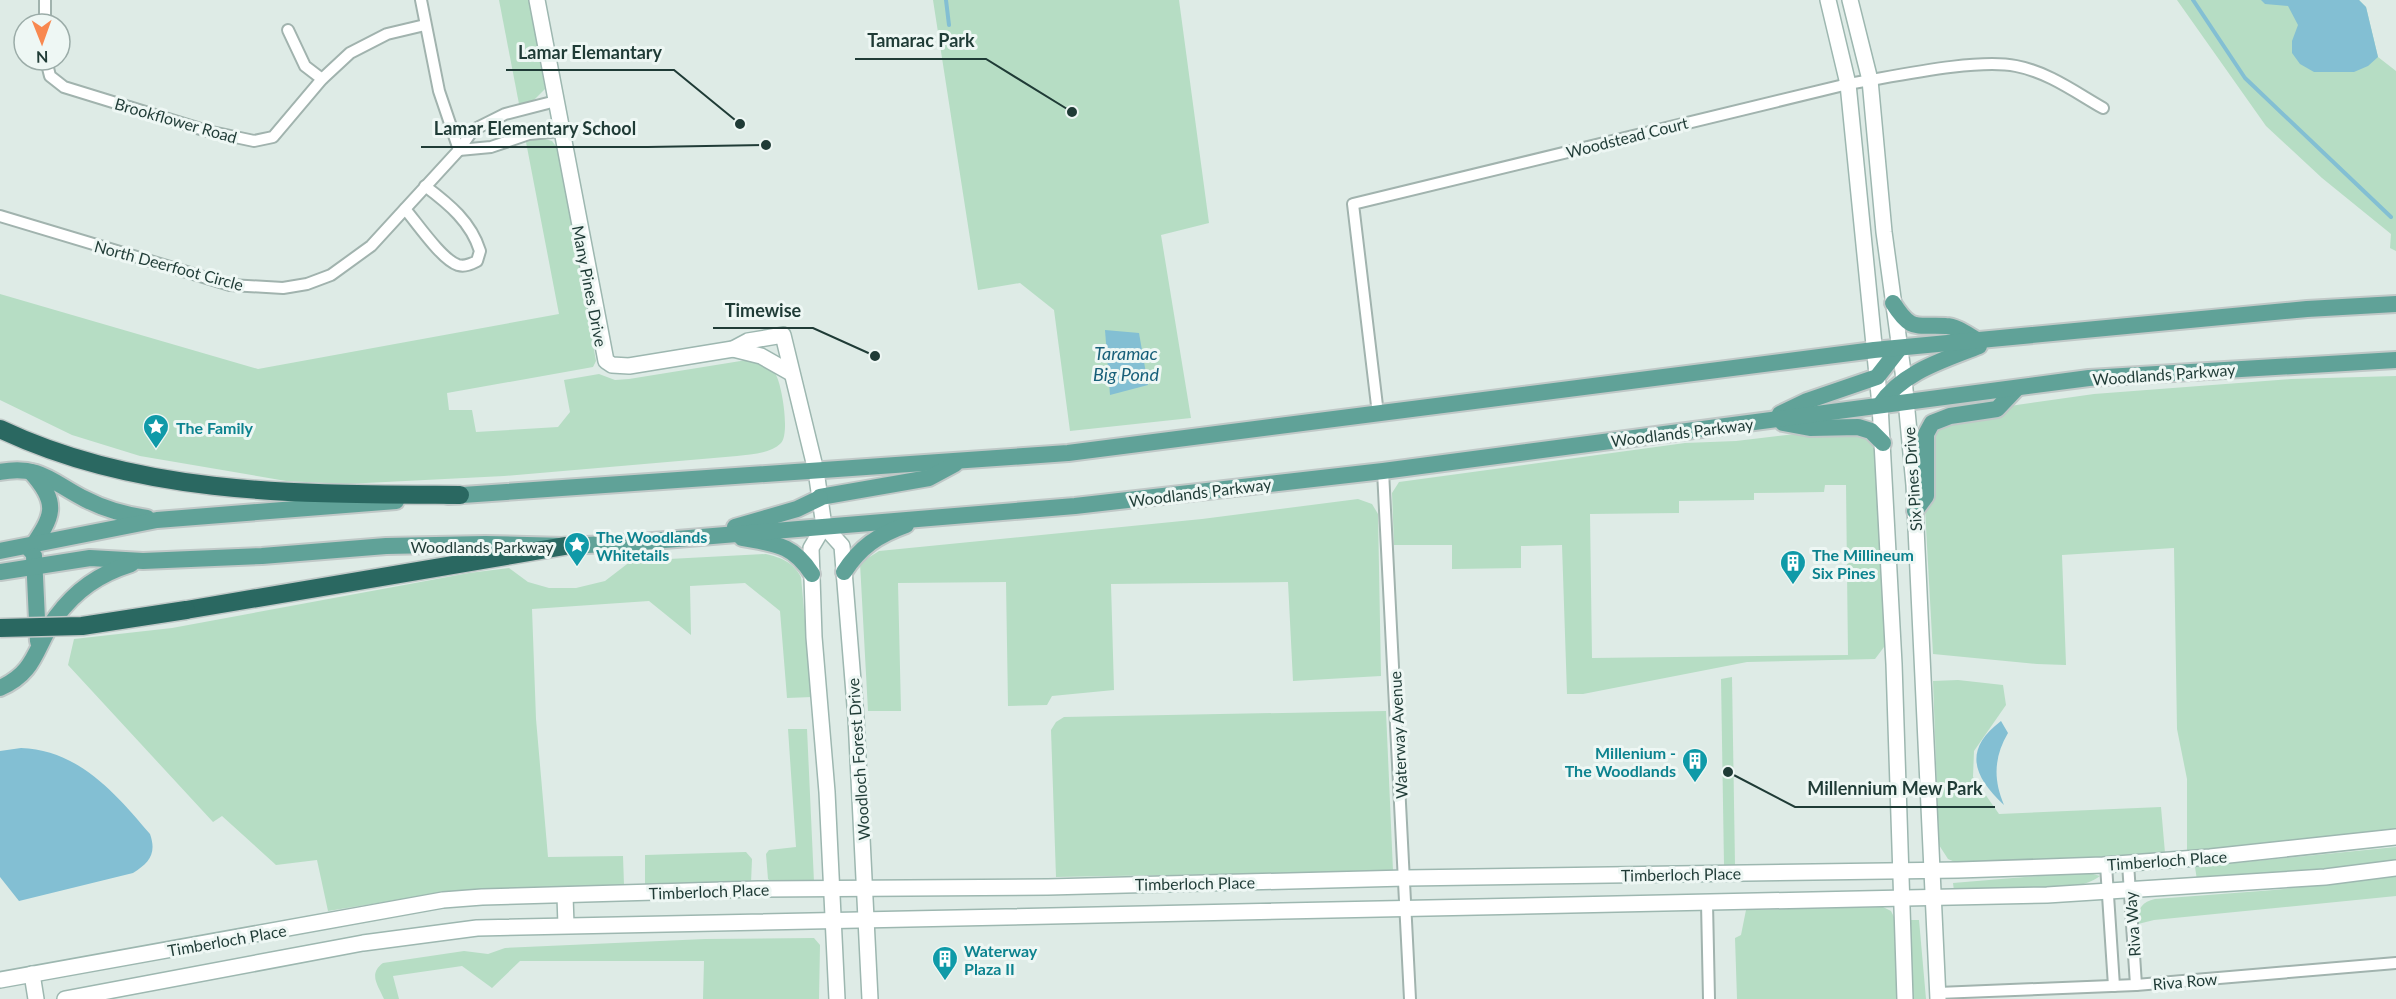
<svg xmlns="http://www.w3.org/2000/svg" width="2396" height="999" font-family="Lato,sans-serif">
	<rect width="100%" height="100%" fill="#deebe6"/>
	<g fill="#b6ddc4" fill-rule="evenodd">
		<path d="M499 0H529L545 89 533 101 519 104Z"/>
		<path d="M933 0H1179L1209 223 1161 235 1191 418 1070 431 1054 310 1020 283 978 290Z"/>
		<path d="M2177 0H2359L2366 7 2378 57 2396 71V251L2390 248 2391 234 2322 178 2266 126Z"/>
		<path d="M541 138 552 141 558 149 596 361 593 367 447 393 449 410H472L476 432 558 427 570 412 564 380 599 374 615 380 629 379 753 359C761 363 771 366 776 375 782 386 790 433 781 443 770 454 751 454 737 456L504 476 346 484 286 481 140 456 72 435 0 400V294L258 369 559 314 526 142Z"/>
		<path d="M2396 376V831L2187 852V779L2177 729 2174 548 2062 555 2066 665 2037 664 1933 654 1921 437 1954 414 2094 394 2291 379Z"/>
		<path d="M1855 427 1875 444 1886 636 1884 647 1875 659 1747 662 1583 694H1567L1562 545 1521 546V568L1452 569V545H1394L1392 493 1399 482 1685 443 1736 441ZM1825 485H1846L1848 655 1592 658 1590 514 1679 513V501L1754 500V493L1824 492Z"/>
		<path d="M1358 499 1372 504 1378 514 1381 676 1293 681 1288 582 1111 584 1114 690 1052 696 1047 705 1008 706 1006 582 898 583 901 711H868L860 563 879 551 1202 519Z"/>
		<path d="M766 554C782 558 793 562 801 577L812 697 787 698 780 611 745 583 690 586 691 635 649 601 532 609 536 719 548 857 623 856 624 885 453 891 328 911 317 860 276 865 222 816 213 822 68 665 74 639 172 628 469 573 509 568 528 582 549 588H576L605 581 631 561Z"/>
		<path d="M1732 677 1735 865H1724L1721 679Z"/>
		<path d="M1958 680 2003 685 2006 705 1974 751 1973 777 1999 814 2161 807 2165 853 2103 858 1955 862 1948 859 1939 845 1933 681Z"/>
		<path d="M1386 711 1393 871 1056 877 1051 730 1056 722 1064 717Z"/>
		<path d="M788 729H807L814 882 773 883 768 879 766 854 769 850 796 847Z"/>
		<path d="M2396 847V860L2264 876 2197 880 2195 867Z"/>
		<path d="M746 852 752 859 751 883 649 887 645 885V855Z"/>
		<path d="M2086 872 2100 876C2074 897 1989 890 1954 891L1953 883Z"/>
		<path d="M2396 876V896L2154 920 2138 924C2137 910 2141 902 2155 899L2274 890Z"/>
		<path d="M1883 907 1891 911 1894 917 1898 999H1737L1735 938 1741 935 1746 910Z"/>
		<path d="M1910 920H1919L1926 999H1912Z"/>
		<path d="M814 938 820 945 819 999H703L704 961H520L492 988 462 966 393 976 399 999H384C378 985 368 974 383 963L464 951 488 954 505 948 705 939Z"/>
	</g>
	<g fill="#83bfd3">
		<path d="M2261 0H2359L2366 7 2378 57 2368 66 2354 72H2314L2300 64 2292 53V41L2298 25 2288 6 2265 4Z"/>
		<path d="M1105 330 1139 333 1148 385 1110 395Z"/>
		<path d="M2001 721 2008 733C1994 757 1993 779 2004 805 1973 776 1963 750 2001 721Z"/>
		<path d="M21 748C79 750 116 794 150 834 157 854 149 863 133 873L19 901 0 877V751Z"/>
	</g>
	<g fill="none" stroke-linecap="round" stroke-linejoin="round">
		<g stroke="#83bfd3" stroke-width="4">
			<path d="M946 0 949 25"/>
			<path d="M2193 0 2245 78 2391 217"/>
		</g>
		<defs>
			<g id="street">
				<path d="M45 0V24"/>
				<path d="M421 0 439 91 459 150"/>
				<path d="M288 30 305 66 322 79"/>
				<path d="M46 60 50 76 64 87 207 131 254 141 273 137 322 79 350 53 387 34 425 25"/>
				<path d="M459 150 491 147 529 134 561 131"/>
				<path d="M405 209C417 223 442 260 458 265 465 267 471 264 477 261L480 251C471 222 449 204 425 186"/>
				<path d="M0 216 230 285 283 288 307 284 331 275 371 246 459 150 473 130 505 114 556 101"/>
				<path d="M1378 414 1353 204 1848 84C1892 77 1975 58 2016 66 2048 72 2075 92 2103 108"/>
				<path d="M1383 471 1410 999"/>
				<path d="M2128 863 2136 985"/>
				<path d="M2106 865 2114 986"/>
				<path d="M1707 903 1709 999"/>
				<path d="M1938 993 2136 985 2396 963"/>
			</g>
			<g id="secondary">
				<path d="M537 0 606 361 612 365 629 366 733 349 748 341 783 335 816 471 824 526 842 546 856 718 870 999"/>
				<path d="M1828 0 1848 84 1880 405 1894 664 1905 999"/>
				<path d="M1850 0 1870 80 1884 232 1904 379 1914 485 1938 999"/>
				<path d="M733 349 761 356 791 373"/>
				<path d="M824 526 811 548 814 637 827 792 837 999"/>
				<path d="M565 896 566 925"/>
				<path d="M32 974 36 999"/>
				<path d="M0 980 443 900 482 897 758 889 1048 887 1406 878 1958 870 2103 865 2210 857 2396 837"/>
				<path d="M65 999 363 943 477 928 2047 895 2325 877 2396 868"/>
			</g>
			<g id="primary">
				<path d="M1893 303C1912 333 1916 324 1946 326 1956 326 1968 335 1977 340"/>
				<path d="M1880 405C1902 372 1944 360 1979 346"/>
				<path d="M1780 414 1807 401 1877 377 1899 349"/>
				<path d="M1783 423 1810 428 1858 427 1871 431 1883 443"/>
				<path d="M0 472C39 464 53 483 85 499 104 509 126 515 147 518"/>
				<path d="M448 496 1068 453 1874 350 2307 309 2396 304"/>
				<path d="M820 497 929 478 955 464"/>
				<path d="M1915 511 1926 496V434L1932 423 1950 416 1997 409 2017 388"/>
				<path d="M735 527 797 509 820 498"/>
				<path d="M742 538C775 544 793 544 812 574"/>
				<path d="M30 550C52 517 61 505 31 472"/>
				<path d="M0 551 157 520 396 501"/>
				<path d="M34 556 38 641"/>
				<path d="M0 572 90 558 143 561 262 556 386 546 485 544 565 546 629 543 1075 506 1383 471 2089 378 2396 360"/>
				<path d="M844 572C860 547 878 535 906 525"/>
				<path d="M0 688C37 672 35 646 56 617 76 590 99 574 131 564"/>
			</g>
			<g id="highway">
				<path d="M0 429C143 497 306 494 460 495"/>
				<path d="M186 610 565 546"/>
			</g>
		</defs>
		<use href="#street" stroke="#a1b3ae" stroke-width="14"/>
		<use href="#secondary" stroke="#9db7b0" stroke-width="18"/>
		<use href="#primary" stroke="#c0c8c7" stroke-width="20"/>
		<use href="#highway" stroke="#c0c8c7" stroke-width="21"/>
		<use href="#street" stroke="#fff" stroke-width="10"/>
		<use href="#secondary" stroke="#fff" stroke-width="15"/>
		<use href="#primary" stroke="#60a298" stroke-width="16"/>
		<use href="#highway" stroke="#2a6861" stroke-width="18"/>
		<defs>
			<path id="highway-bridge" d="M0 628 82 626 186 610"/>
		</defs>
		<use href="#highway-bridge" stroke="#c0c8c7" stroke-width="21" stroke-linecap="butt"/>
		<use href="#highway-bridge" stroke="#2a6861" stroke-width="18"/>
	</g>
	<defs>
		<symbol id="sight-pin" viewBox="-11 -11 22 30"><path d="M0 17L-7.5 6A9.5 9.5 0 1 1 7.5 6Z" fill="#0f9aa8" stroke="#eef7f4"/><path d="M0-6L1.8-2.2L6-1.7L2.9 1.2L3.7 5.4L0 3.3L-3.7 5.4L-2.9 1.2L-6-1.7L-1.8-2.2Z" fill="#fff"/></symbol>
		<symbol id="building-pin" viewBox="-11 -11 22 30"><path d="M0 17L-7.5 6A9.5 9.5 0 1 1 7.5 6Z" fill="#0f9aa8" stroke="#eef7f4"/><path d="M-4-6H4V6H1V3H-1V6H-4ZM-2.5-4.3h1.7v1.8h-1.7ZM.8-4.3h1.7v1.8H.8ZM-2.5-1h1.7V.8h-1.7ZM.8-1h1.7V.8H.8Z" fill="#fff"/></symbol>
	</defs>
	<g fill-rule="evenodd">
		<use href="#sight-pin" x="141" y="412" width="30" height="40"/>
		<use href="#sight-pin" x="562" y="530" width="30" height="40"/>
		<use href="#building-pin" x="1778" y="548" width="30" height="40"/>
		<use href="#building-pin" x="1680" y="746" width="30" height="40"/>
		<use href="#building-pin" x="930" y="944" width="30" height="40"/>
	</g>
	<g text-anchor="middle" dominant-baseline="central" stroke-width="6" stroke-linejoin="round" paint-order="stroke">
		<g font-size="16" fill="#1f3b36" stroke="#eef7f4">
			<text transform="translate(176 120) rotate(16)">Brookflower Road</text>
			<text transform="translate(1627 137) rotate(-14)">Woodstead Court</text>
			<text transform="translate(169 265) rotate(15)">North Deerfoot Circle</text>
			<text transform="translate(590 286) rotate(79)">Many Pines Drive</text>
			<text transform="translate(2164 374) rotate(-4)">Woodlands Parkway</text>
			<text transform="translate(1682 432) rotate(-7)">Woodlands Parkway</text>
			<text transform="translate(1912 479) rotate(-94)">Six Pines Drive</text>
			<text transform="translate(1200 492) rotate(-7)">Woodlands Parkway</text>
			<text x="482" y="546">Woodlands Parkway</text>
			<text transform="translate(1398 735) rotate(-93)">Waterway Avenue</text>
			<text transform="translate(858 759) rotate(-94)">Woodloch Forest Drive</text>
			<text transform="translate(2167 860) rotate(-4)">Timberloch Place</text>
			<text transform="translate(1681 874) rotate(-1)">Timberloch Place</text>
			<text transform="translate(1195 883) rotate(-1)">Timberloch Place</text>
			<text transform="translate(709 891) rotate(-2)">Timberloch Place</text>
			<text transform="translate(2132 924) rotate(-94)">Riva Way</text>
			<text transform="translate(227 940) rotate(-10)">Timberloch Place</text>
			<text transform="translate(2185 981) rotate(-5)">Riva Row</text>
		</g>
		<g font-size="16" font-weight="bold" fill="#0d838f" stroke="#eef7f4" text-anchor="start">
			<text x="176" y="427">The Family</text>
			<text x="596" y="536">The Woodlands<tspan x="596" dy="18">Whitetails</tspan></text>
			<text x="1812" y="554">The Millineum<tspan x="1812" dy="18">Six Pines</tspan></text>
			<text x="1676" y="752" text-anchor="end">Millenium -<tspan x="1676" dy="18">The Woodlands</tspan></text>
			<text x="964" y="950">Waterway<tspan x="964" dy="18">Plaza II</tspan></text>
		</g>
		<g font-size="18" font-style="italic" fill="#175f79" stroke="#eef7f4">
			<text x="1126" y="353">Taramac<tspan x="1126" dy="21">Big Pond</tspan></text>
		</g>
	</g>
	<path fill="none" stroke="#1f3b36" stroke-width="2" d="M1072 112L986 59H855M740 124L674 70H506M766 145L648 147H421M875 356L813 328H713M1728 772L1795 807H1995"/>
	<g fill="#1f3b36" stroke="#eef7f4" stroke-width="2">
		<circle cx="1072" cy="112" r="6"/>
		<circle cx="740" cy="124" r="6"/>
		<circle cx="766" cy="145" r="6"/>
		<circle cx="875" cy="356" r="6"/>
		<circle cx="1728" cy="772" r="6"/>
	</g>
	<g font-size="18" text-anchor="middle" font-weight="bold" fill="#1f3b36" stroke="#eef7f4" stroke-width="6" stroke-linejoin="round" paint-order="stroke">
		<text x="921" y="47">Tamarac Park</text>
		<text x="590" y="59">Lamar Elemantary</text>
		<text x="535" y="135">Lamar Elementary School</text>
		<text x="763" y="317">Timewise</text>
		<text x="1895" y="795">Millennium Mew Park</text>
	</g>
	<g transform="translate(42 42) rotate(179)"><circle r="28" fill="#eef7f4" stroke="#9baca8" stroke-width="1.5"/>
	<path d="M0-4.5L10 22L0 15L-10 22Z" fill="#f8884f"/>
	<text y="-9" font-size="16" font-weight="bold" text-anchor="middle" fill="#1f3b36">N</text>
	</g>
</svg>
